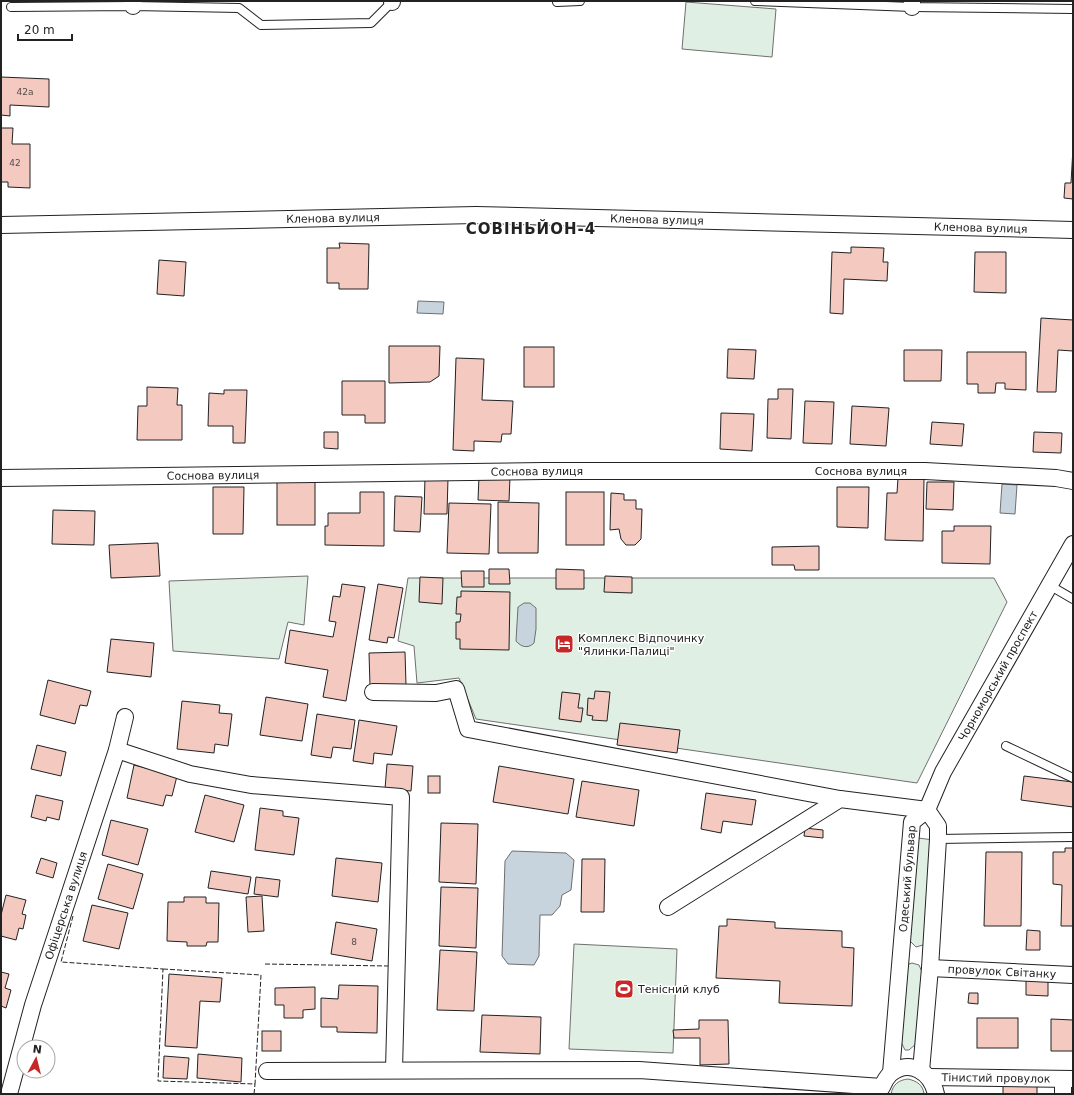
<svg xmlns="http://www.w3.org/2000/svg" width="1074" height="1095" font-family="'DejaVu Sans',sans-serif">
	<rect width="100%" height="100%" fill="#fff"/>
	<g fill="#e0efe3" stroke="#6f6f6f">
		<path d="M686 2 776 9 772 57 682 49Z"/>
		<path d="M308 576 304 625 288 622 279 659 173 651 169 581Z"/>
		<path d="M408 578H994L1007 602 917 783 476 719 459 678 417 683 414 646 398 641Z"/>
		<path d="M918 838 934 840 928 939 923 945 916 947 910 941Z"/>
		<path d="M574 944 677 949 673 1053 569 1049Z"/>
		<path d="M912 963 919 965 922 972 917 1043 909 1050H905L901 1042 907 968 909 964Z"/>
		<path d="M908 1079C917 1081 923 1085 924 1094H891C893 1084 899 1080 908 1079Z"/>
	</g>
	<g fill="#c7d3dd" stroke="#6f6f6f">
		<path d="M418 301 444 302 443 314 417 313Z"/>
		<path d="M1002 484 1017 485 1015 514 1000 513Z"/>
		<path d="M524 603H530L536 608V629L534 643C528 649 521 647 516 641L518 607Z"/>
		<path d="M512 851 566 853 574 860 571 890 562 895 560 906 552 915H540L539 956 534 965 508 964 502 956 505 861Z"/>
	</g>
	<g fill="#f3c9c0" stroke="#222">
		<path d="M1 77 49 79V107L10 105V116L1 115Z"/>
		<path d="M1 128H13L12 144H30V188L8 187V182H1Z"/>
		<path d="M1073 148V199L1064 198 1065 183H1071Z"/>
		<path d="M339 243 369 244 368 289H339V283H327V248H340Z"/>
		<path d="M851 247 884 248 883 262H888L887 281 844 279 843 314 830 313 832 252 851 253Z"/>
		<path d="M975 252H1006V293L974 292Z"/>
		<path d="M159 260 186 262 184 296 157 294Z"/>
		<path d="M1041 318 1073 320V351L1058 350 1056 392H1037Z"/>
		<path d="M389 346H440L439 376 430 382 389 383Z"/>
		<rect x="524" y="347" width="30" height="40"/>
		<path d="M728 349 756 350 754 379 727 378Z"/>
		<path d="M904 350H942L941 381H904Z"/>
		<path d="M967 352H1026V390L1005 389V383H996L995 393H978V384H967Z"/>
		<path d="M456 358 484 359 482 400 513 401 511 434H502L501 442 474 441V451L453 450Z"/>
		<path d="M342 381H385V423H365V415H342Z"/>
		<path d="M147 387 178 388 177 405H182V440H137L138 406H147Z"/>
		<path d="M778 389H793L791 439 767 438 768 399H778Z"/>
		<path d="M224 390H247L245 443H233V426H208L209 393 224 394Z"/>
		<path d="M805 401 834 402 832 444 803 443Z"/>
		<path d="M852 406 889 408 886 446 850 444Z"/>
		<path d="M721 413 754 414 752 451 720 449Z"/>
		<path d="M932 422 964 424 962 446 930 444Z"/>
		<path d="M324 432H338V449L324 448Z"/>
		<path d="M1034 432 1062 433 1061 453 1033 452Z"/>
		<path d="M479 476 510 477 509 501 478 500Z"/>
		<path d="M425 477 448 478 447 514H424Z"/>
		<path d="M898 478 924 479 923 541 885 540 887 493H897Z"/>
		<rect x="277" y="479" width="38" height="46"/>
		<path d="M927 482H954L953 510 926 509Z"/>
		<path d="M213 487H244L243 534H213Z"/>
		<path d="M837 487H869L868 528 837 527Z"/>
		<path d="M360 492H384V546L325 545V526H328V513H360Z"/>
		<rect x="566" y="492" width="38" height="53"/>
		<path d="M611 493 624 494V500H636V509H642L641 539 635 545H626L621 539 619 529 610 530Z"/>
		<path d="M395 496 422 497 420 532 394 531Z"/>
		<path d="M498 502 539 503 538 553H498Z"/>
		<path d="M449 503 491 504 489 554 447 553Z"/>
		<path d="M53 510 95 511 94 545 52 544Z"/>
		<path d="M954 526H991L990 564 942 563V531H954Z"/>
		<path d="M158 543 160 576 111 578 109 545Z"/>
		<path d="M819 546V570H795L794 565H772V547Z"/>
		<path d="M489 569H509L510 584H489Z"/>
		<path d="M556 569 584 570V589H556Z"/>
		<path d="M461 571H484V587H462Z"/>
		<path d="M605 576 632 577V593L604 592Z"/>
		<path d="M420 577 443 578 442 604 419 602Z"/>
		<path d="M342 584 365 587 346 701 323 697 328 670 285 663 290 630 333 637 336 622 329 621 333 596 340 597Z"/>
		<path d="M378 584 403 588 394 638 388 637 387 643 369 640Z"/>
		<path d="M461 591 510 592 509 650 460 649V639H456V622H460L461 614H456L457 597H461Z"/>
		<path d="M111 639 154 643 151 677 107 672Z"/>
		<path d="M405 652 406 685 370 686 369 653Z"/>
		<path d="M48 680 91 691 87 706 80 705 75 724 40 715Z"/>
		<path d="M595 691 610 692 607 721 592 720 593 716 587 715 588 698 594 699Z"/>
		<path d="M562 692 580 694 578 708H583L581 722 559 719Z"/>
		<path d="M266 697 308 704 302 741 260 735Z"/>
		<path d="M182 701 220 705 219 713 232 714 228 746 215 744 214 753 177 749Z"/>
		<path d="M317 714 355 720 351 749 333 747 331 758 311 755Z"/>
		<path d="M359 720 397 726 392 755 374 753 373 764 353 761Z"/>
		<path d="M620 723 680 730 677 753 617 745Z"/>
		<path d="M37 745 66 752 61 776 31 769Z"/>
		<path d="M387 764 413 766 411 791 385 789Z"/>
		<path d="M134 765 177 776 172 796 166 795 163 806 127 798Z"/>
		<path d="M499 766 574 779 568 814 493 802Z"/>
		<rect x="428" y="776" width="12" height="17"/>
		<path d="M1024 776 1073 782V807L1021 800Z"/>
		<path d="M582 781 639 790 634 826 576 817Z"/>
		<path d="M706 793 756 800 752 825 723 821 721 833 701 829Z"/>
		<path d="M36 795 63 801 59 820 47 817 46 821 31 817Z"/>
		<path d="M205 795 244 805 234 842 195 832Z"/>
		<path d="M260 808 283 811V816L299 818 294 855 255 850Z"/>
		<path d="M111 820 148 829 138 865 102 855Z"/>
		<path d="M441 823 478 824 476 884 439 882Z"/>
		<path d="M805 828 823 830V838L804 836Z"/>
		<path d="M1065 848H1073V926H1061L1062 885 1053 884V852H1065Z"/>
		<path d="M986 852H1022L1021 926H984Z"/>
		<path d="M41 858 57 863 53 878 36 873Z"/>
		<path d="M336 858 382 863 378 902 332 896Z"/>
		<path d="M582 859H605L604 912H581Z"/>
		<path d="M108 864 143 874 133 909 98 899Z"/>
		<path d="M211 871 251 877 248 894 208 888Z"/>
		<path d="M256 877 280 880 278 897 254 894Z"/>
		<path d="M441 887 478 888 476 948 439 946Z"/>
		<path d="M6 895 26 900 22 914 26 915 23 929 19 928 16 940 1 936V915Z"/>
		<path d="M262 896 264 931 248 932 246 897Z"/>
		<path d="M184 897H206V903H219L218 942H207L206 946H187V942L167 941 168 902H184Z"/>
		<path d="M92 905 128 913 119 949 83 941Z"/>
		<path d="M727 919 775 922V928L842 931V947L854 948 852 1006 779 1003 780 981 716 978 719 926H727Z"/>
		<path d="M336 922 377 929 372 961 331 954Z"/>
		<path d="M1027 930 1040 931V950H1026Z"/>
		<path d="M440 950 477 952 474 1011 437 1010Z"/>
		<path d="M1 972 9 974 5 988 11 990 6 1008 1 1006Z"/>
		<path d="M169 974 222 978 220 1002 200 1001 197 1048 165 1046Z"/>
		<path d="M1026 977 1048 978V996L1026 995Z"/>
		<path d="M339 985 378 986 377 1033 337 1032V1027H321V998L338 999Z"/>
		<path d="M315 987V1009L303 1010V1018H284V1005H275V988Z"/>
		<path d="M969 993H978V1004L968 1003Z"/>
		<path d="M482 1015 541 1017 540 1054 480 1052Z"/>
		<rect x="977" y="1018" width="41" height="30"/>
		<path d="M1051 1019 1073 1020V1051H1051Z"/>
		<path d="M699 1020H728L729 1064 700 1065V1038H674L673 1030 699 1029Z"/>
		<rect x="262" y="1031" width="19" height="20"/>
		<path d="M198 1054 242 1058 241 1082 197 1078Z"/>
		<path d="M164 1056 189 1058 187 1079 163 1078Z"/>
		<path d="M1037 1084V1094H1003V1085Z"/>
	</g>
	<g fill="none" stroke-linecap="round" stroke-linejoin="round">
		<defs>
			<g id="lane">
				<path d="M755 1 912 7 1073 9"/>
				<path d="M557 2 580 1"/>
				<path d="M11 7 133 6 239 8 261 25 371 23 392 2"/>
				<path d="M1049 585 1073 599"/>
				<path d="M1006 746 1073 778"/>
				<path d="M938 839 1073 837"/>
			</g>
			<g id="street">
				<path d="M392 2V1"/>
				<path d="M133 6V1"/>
				<path d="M912 7V1"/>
				<path id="s1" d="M1 225 476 215 1073 230"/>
				<path id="s2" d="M1 478 543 471H925L1056 478 1073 481"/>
				<path d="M373 692 436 693 456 689 468 729 840 799"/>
				<path d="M117 750 190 774 251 785 401 797 394 1070"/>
				<path id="s3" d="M927 810 943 772 1073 544"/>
				<path d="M668 907 840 799 927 810"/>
				<path id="s4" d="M930 968 1073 975"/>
				<path d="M267 1071 639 1070 882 1087C884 1082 886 1078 890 1074 910 1058 931 1072 936 1094"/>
				<path d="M921 1071 930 968 938 839V826L927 810"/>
				<path id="s5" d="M891 1073 912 822 927 810"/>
				<path id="s6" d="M929 1077 1073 1079"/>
				<path d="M1063 1079V1094"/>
				<path id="s7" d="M9 1094 33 1005 117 750 125 717"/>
			</g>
		</defs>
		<use href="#lane" stroke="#222" stroke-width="10"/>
		<use href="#street" stroke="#222" stroke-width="18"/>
		<use href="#lane" stroke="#fff" stroke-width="8"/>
		<use href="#street" stroke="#fff" stroke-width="16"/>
		<g stroke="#222" stroke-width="1" stroke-dasharray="5 2" stroke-linecap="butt">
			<path d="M73 916 61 962 163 969"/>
			<path d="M265 964 388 966"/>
			<path d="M163 969 261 975 255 1084 158 1081Z"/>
			<path d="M254 1094 255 1084"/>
		</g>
	</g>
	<defs>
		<symbol id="hotel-square" viewBox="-11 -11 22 22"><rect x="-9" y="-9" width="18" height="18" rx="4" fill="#c62828" stroke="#fff"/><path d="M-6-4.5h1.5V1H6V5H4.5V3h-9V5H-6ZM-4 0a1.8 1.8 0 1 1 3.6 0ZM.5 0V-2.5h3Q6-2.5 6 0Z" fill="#fff"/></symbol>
		<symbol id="stadium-square" viewBox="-11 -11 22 22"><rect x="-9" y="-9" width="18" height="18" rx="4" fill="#c62828" stroke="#fff"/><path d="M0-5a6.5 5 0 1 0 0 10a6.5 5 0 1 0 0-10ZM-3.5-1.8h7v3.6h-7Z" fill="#fff"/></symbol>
	</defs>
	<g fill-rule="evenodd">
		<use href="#hotel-square" x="553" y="633" width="22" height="22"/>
		<use href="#stadium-square" x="613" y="978" width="22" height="22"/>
	</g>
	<g text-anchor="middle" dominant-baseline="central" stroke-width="3" stroke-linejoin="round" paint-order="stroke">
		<g font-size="9" fill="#564c4a">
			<text x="25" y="92">42а</text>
			<text x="15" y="163">42</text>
			<text x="354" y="942">8</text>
		</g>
		<g font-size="11" fill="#222" stroke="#fff">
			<text stroke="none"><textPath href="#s1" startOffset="332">Кленова вулиця</textPath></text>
			<text stroke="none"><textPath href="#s1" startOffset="656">Кленова вулиця</textPath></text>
			<text stroke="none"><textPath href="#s1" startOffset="980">Кленова вулиця</textPath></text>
			<text stroke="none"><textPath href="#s2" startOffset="536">Соснова вулиця</textPath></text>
			<text stroke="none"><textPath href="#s2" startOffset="860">Соснова вулиця</textPath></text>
			<text stroke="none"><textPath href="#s2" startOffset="212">Соснова вулиця</textPath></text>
			<text stroke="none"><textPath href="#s3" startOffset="152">Чорноморський проспект</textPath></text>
			<text stroke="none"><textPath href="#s5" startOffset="195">Одеський бульвар</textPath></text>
			<text stroke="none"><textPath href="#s7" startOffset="197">Офіцерська вулиця</textPath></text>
			<text stroke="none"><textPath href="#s4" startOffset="72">провулок Світанку</textPath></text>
			<text stroke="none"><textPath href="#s6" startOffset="67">Тінистий провулок</textPath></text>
		</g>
		<g font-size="11" fill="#222" stroke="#fff" text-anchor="start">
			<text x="578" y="638">Комплекс Відпочинку<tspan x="578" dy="13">"Ялинки-Палиці"</tspan></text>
			<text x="638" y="989">Тенісний клуб</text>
		</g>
		<g font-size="15" font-weight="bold" letter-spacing="1" fill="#222" stroke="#fff">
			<text x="531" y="229">СОВІНЬЙОН-4</text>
		</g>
	</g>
	<rect width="1074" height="1095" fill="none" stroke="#222222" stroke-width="4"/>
	<g transform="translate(36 1059) rotate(7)"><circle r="19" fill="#ffffff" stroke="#a7a7a7"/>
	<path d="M0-3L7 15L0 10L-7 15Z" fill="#c62828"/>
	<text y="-6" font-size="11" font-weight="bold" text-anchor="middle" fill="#222222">N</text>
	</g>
	<path d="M18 34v6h54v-6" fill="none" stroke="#222222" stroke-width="2"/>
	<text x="24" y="34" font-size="12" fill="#222222" stroke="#ffffff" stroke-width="3" paint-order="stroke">20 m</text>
</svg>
